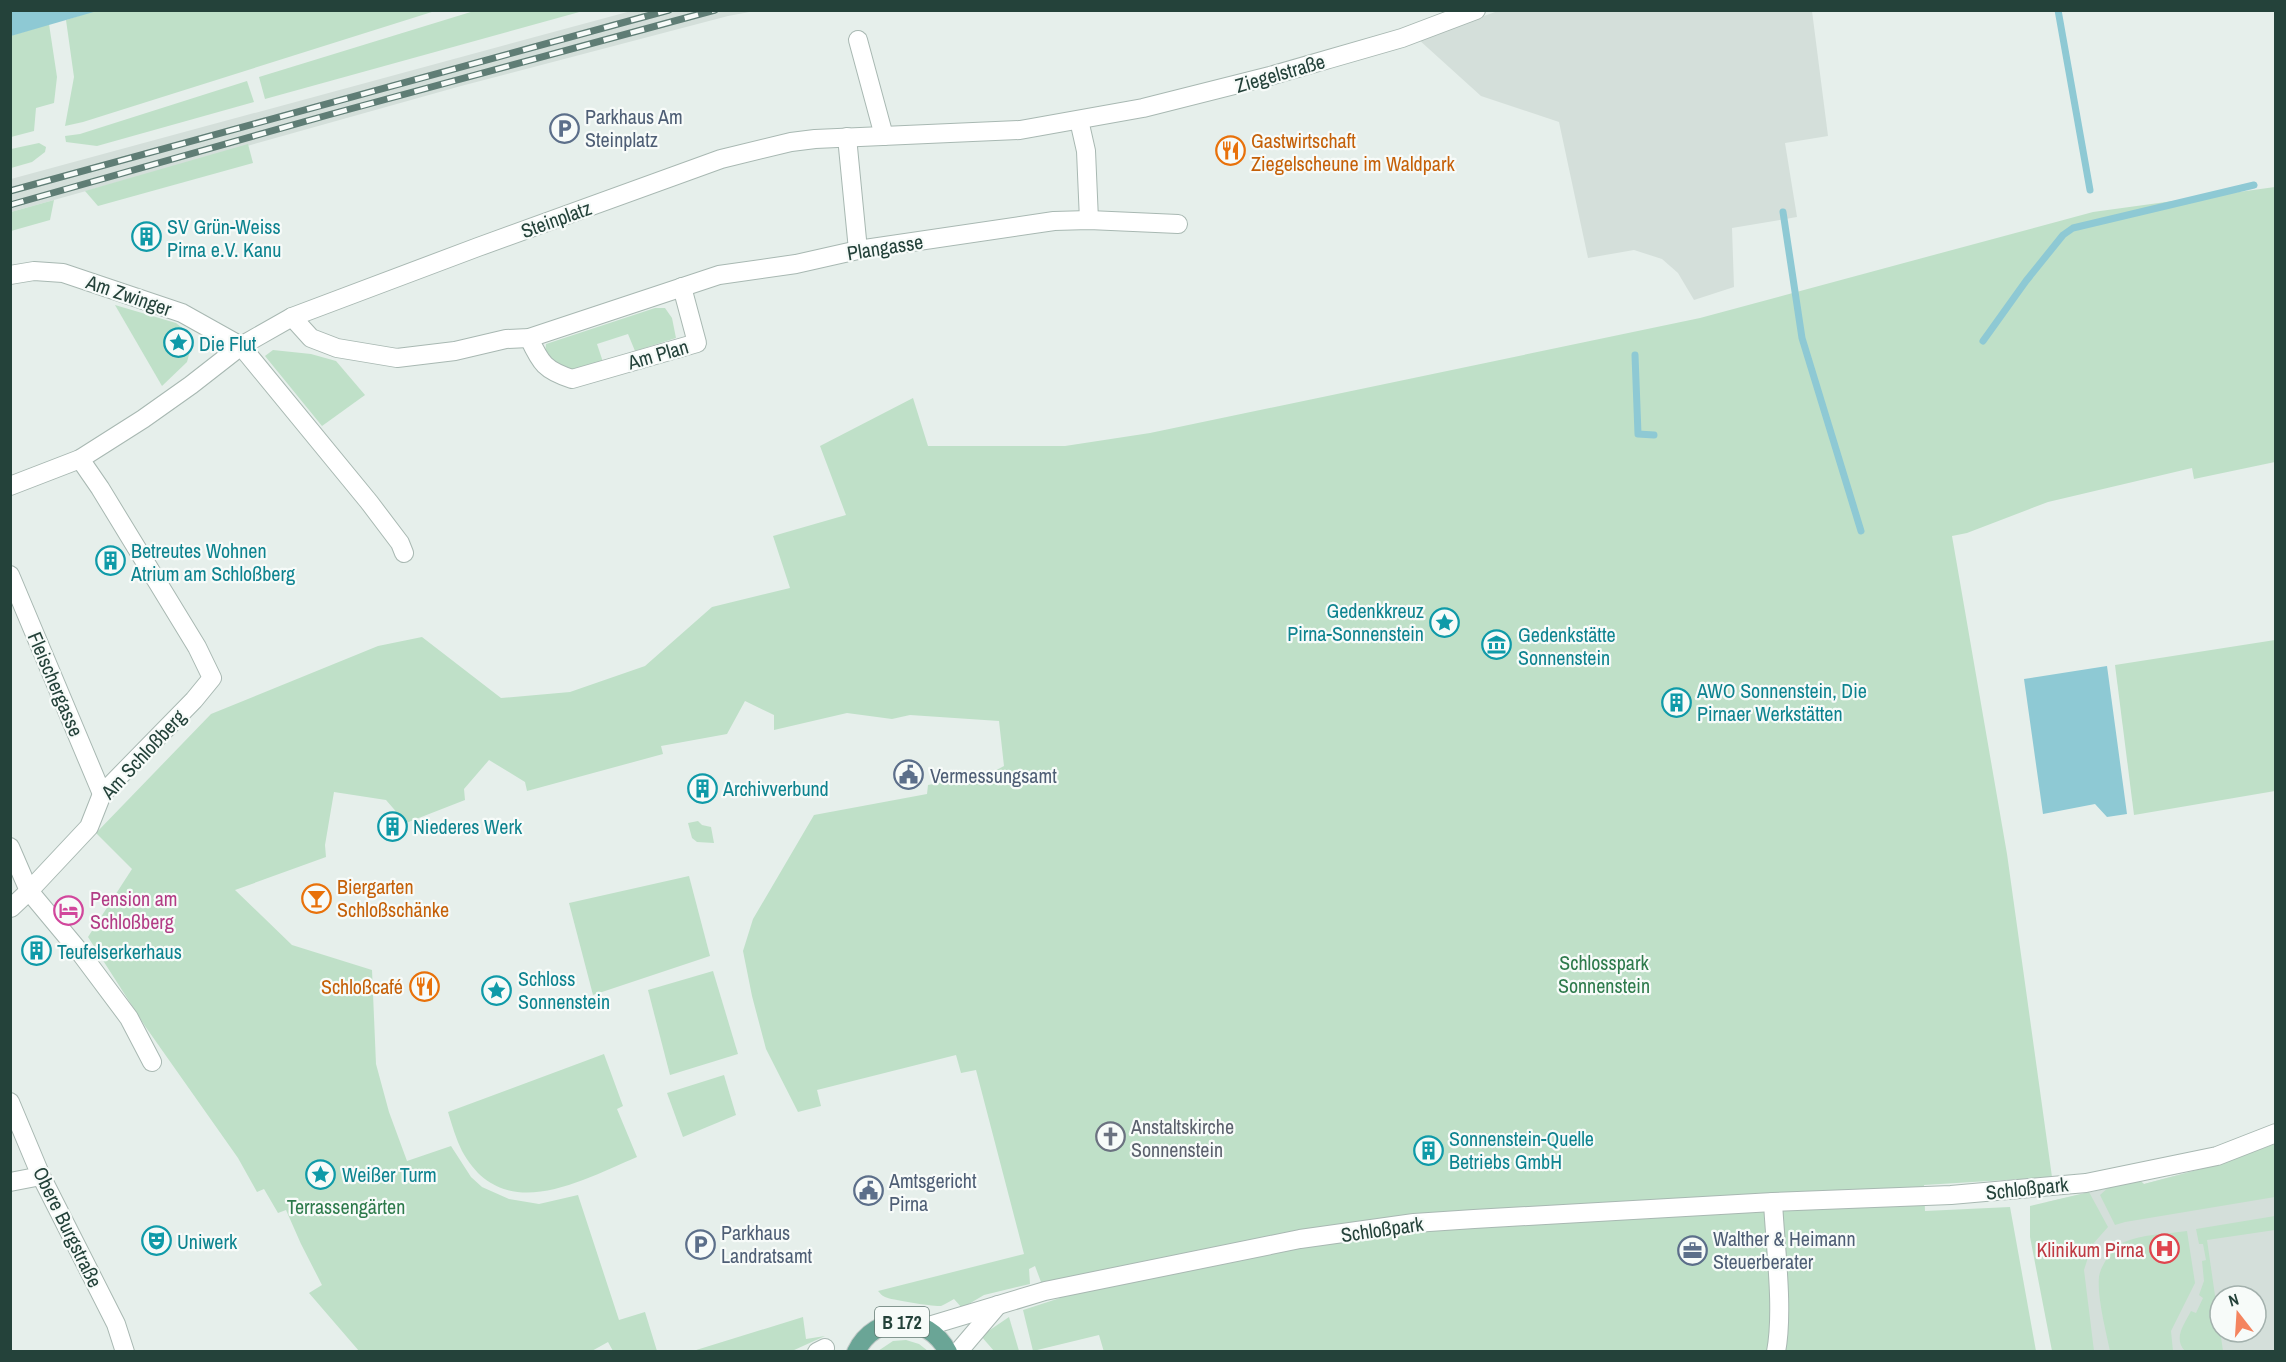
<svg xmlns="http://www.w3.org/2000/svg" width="2286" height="1362" font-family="'Archivo Narrow',sans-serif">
	<rect width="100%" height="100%" fill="#e6efeb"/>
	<g fill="#d4dfda" fill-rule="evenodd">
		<path d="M631 11H755L728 16 461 86 11 212V179Z"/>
		<path d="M1498 11H1812L1828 136 1785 143 1797 217 1732 228 1734 287 1694 300 1678 273 1662 259 1634 250 1588 258 1559 122 1481 96 1418 39Z"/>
		<path d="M2275 1144V1351H2069L2047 1202 2109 1188 2137 1178 2144 1184 2216 1165ZM2220 1296H2256V1332H2220Z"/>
	</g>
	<g fill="#bfe0c8">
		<path d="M97 10 435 11 83 122 65 126 74 77 66 20Z"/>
		<path d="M474 11H583L265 99 259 77Z"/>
		<path d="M49 24 57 77 54 103 36 108 34 131 11 137 10 36Z"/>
		<path d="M247 81 254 102 97 146 66 142 65 136 80 134Z"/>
		<path d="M39 143 46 147 45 152 32 162 11 168V149Z"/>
		<path d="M248 144 253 163 98 206 85 191Z"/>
		<path d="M2275 187V462L2194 479 2192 468 2048 502 1967 533 1952 536 2007 854 2052 1177 1924 1185 1925 1211 2010 1207 2036 1351 1104 1352 1099 1335 1033 1351 1023 1310 1060 1298 1057 1282H1041L1035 1266 1029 1269 1030 1284 984 1295 962 1308 954 1299C950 1301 946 1304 941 1306 936 1307 891 1300 885 1297 881 1295 881 1294 878 1291L1024 1254 976 1070 961 1073 956 1055 817 1090 821 1106 798 1112 766 1049 752 996 743 951 753 919 814 815 927 794 928 785 989 774 1004 766 999 721 910 715 892 719 847 713 774 730V715L745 701 727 734 661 746 663 754 527 791 525 782 489 760 464 789 465 800 406 823 386 800 334 792 325 845 326 857 235 890 292 945 372 970 376 1064 389 1112 407 1161 451 1146 471 1177 482 1187 509 1199 539 1204 578 1195 619 1320 645 1312 657 1351H613L608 1342 590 1352 359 1351 309 1293 322 1285 301 1244 286 1210 278 1213 264 1189 257 1192 238 1158 145 1026 88 937 132 869 96 833 211 714 378 646 422 637 501 698 570 692 645 666 712 607 790 588 773 536 846 515 820 446 913 398 928 446H1065L1150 433 1700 318 2093 212Z"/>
		<path d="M54 200 50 220 11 231V212Z"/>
		<path d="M115 305 176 323 186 331 190 351 187 362 162 386Z"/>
		<path d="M655 308H665L672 318 676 338 635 351 628 334 597 344 603 362 567 372 545 353 546 344Z"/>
		<path d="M273 350 311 354 336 361 365 395 322 426 265 356Z"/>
		<path d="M2275 640V791L2134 815 2115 665Z"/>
		<path d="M698 821 702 825 711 827 714 843 697 842 692 838 688 823Z"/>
		<path d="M689 876 710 956 593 995 569 903Z"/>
		<path d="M713 971 738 1054 670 1075 648 990Z"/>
		<path d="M604 1054 623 1106 617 1109 637 1157C580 1181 503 1226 462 1151 456 1139 452 1125 448 1112Z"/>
		<path d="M724 1075 736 1115 683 1137 667 1093Z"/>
		<path d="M2275 1144V1197L2125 1222 2115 1225 2100 1195 2109 1187 2137 1178 2144 1184 2216 1165Z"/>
		<path d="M2089 1192 2108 1227 2092 1245 2084 1270 2094 1351H2052L2030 1237V1206Z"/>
		<path d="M2275 1216V1230L2207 1240 2223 1351H2185C2173 1338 2184 1325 2191 1311L2196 1313 2203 1298 2199 1295 2204 1281 2202 1261 2206 1260 2203 1244H2199L2196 1229Z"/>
		<path d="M2187 1231 2195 1283 2171 1331 2173 1351H2110C2106 1331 2097 1297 2099 1277 2100 1267 2113 1247 2122 1243 2142 1234 2166 1234 2187 1231Z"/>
		<path d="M803 1317 806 1339 825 1336 792 1351H693Z"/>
		<path d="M1009 1317 1019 1351H994L981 1336Z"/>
		<path d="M906 1340 919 1344 928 1351H878L893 1341Z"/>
	</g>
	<g fill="#8ec9d4">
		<path d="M11 10H97V11L11 36Z"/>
		<path d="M2107 666 2127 814 2107 817 2095 804 2043 814 2024 679Z"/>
	</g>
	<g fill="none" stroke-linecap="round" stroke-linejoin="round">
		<g stroke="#8ec9d4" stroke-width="7">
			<path d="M2058 10 2090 190"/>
			<path d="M1783 212 1802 338 1861 531"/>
			<path d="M1983 341 2026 281 2063 235 2073 228 2254 185"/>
			<path d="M1635 355 1638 434 1654 435"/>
		</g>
		<defs>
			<g id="minor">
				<path d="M858 40 884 136"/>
				<path d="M1079 120 1086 151 1089 220"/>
				<path d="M847 137 858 250"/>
				<path d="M10 275 34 271 63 273 182 313 241 346 369 502 400 543 404 553"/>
				<path d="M292 317 311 338 337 348 397 358 455 351 506 339 529 338 719 275 796 264 858 250 1054 221 1089 220 1178 224"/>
				<path d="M529 338C541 364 545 370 572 379L697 343 682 287"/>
				<path d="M10 486 80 459 143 419 191 385 241 346 292 317 478 247 721 159 791 142 815 139 1020 130 1143 108 1270 76 1402 38 1476 10"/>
				<path d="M10 575 102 794"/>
				<path d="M10 847 29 891 79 951 129 1018 152 1062"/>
				<path d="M11 908 29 891 89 827 102 794 194 700 212 678 197 647 100 488 80 459"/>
				<path d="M10 1102 41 1176 116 1324 125 1352"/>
				<path d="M10 1182 41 1176"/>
				<path d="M1773 1202C1775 1245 1784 1310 1776 1352"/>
				<path d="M925 1327 1045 1291 1300 1239 1414 1223 1474 1219 1773 1202 1951 1195 2086 1183 2217 1156 2276 1133"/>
				<path d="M817 1352 825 1348"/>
				<path d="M958 1352 998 1305"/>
			</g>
			<path id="primary" d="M856 1352C875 1312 928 1313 948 1352"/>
		</defs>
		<use href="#minor" stroke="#a8b8b2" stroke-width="20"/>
		<use href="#primary" stroke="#c2cac8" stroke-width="20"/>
		<use href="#minor" stroke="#fff" stroke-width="18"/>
		<use href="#primary" stroke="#6aa596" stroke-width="18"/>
		<defs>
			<g id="rail">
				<path d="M10 191 669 10"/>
				<path d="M10 205 328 115 715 10"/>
			</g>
		</defs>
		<use href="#rail" stroke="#5f7d75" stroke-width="7"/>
		<use href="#rail" stroke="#f7fbf9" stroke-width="4.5" stroke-dasharray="14" stroke-linecap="butt"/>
	</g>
	<defs>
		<symbol id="parking-ring" viewBox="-11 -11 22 22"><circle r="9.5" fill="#f7fbf9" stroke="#5c6f8a" stroke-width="1.5"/><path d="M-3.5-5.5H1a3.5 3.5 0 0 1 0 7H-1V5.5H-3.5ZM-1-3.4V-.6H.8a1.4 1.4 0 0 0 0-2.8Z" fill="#5c6f8a"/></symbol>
		<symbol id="restaurant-ring" viewBox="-11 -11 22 22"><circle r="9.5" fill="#f7fbf9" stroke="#e8710a" stroke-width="1.5"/><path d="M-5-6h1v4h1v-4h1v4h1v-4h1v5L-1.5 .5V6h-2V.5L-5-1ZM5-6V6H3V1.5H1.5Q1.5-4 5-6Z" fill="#e8710a"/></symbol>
		<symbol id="building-ring" viewBox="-11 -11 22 22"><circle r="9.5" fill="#f7fbf9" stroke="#0f9aa8" stroke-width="1.5"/><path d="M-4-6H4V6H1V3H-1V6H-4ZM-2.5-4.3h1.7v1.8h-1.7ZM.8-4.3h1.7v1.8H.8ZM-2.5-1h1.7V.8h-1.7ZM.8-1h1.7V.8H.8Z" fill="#0f9aa8"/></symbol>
		<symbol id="sight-ring" viewBox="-11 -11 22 22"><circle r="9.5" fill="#f7fbf9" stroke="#0f9aa8" stroke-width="1.5"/><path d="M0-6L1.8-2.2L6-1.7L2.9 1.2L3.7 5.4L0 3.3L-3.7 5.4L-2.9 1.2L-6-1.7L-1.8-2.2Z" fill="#0f9aa8"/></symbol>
		<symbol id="museum-ring" viewBox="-11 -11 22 22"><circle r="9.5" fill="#f7fbf9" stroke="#0f9aa8" stroke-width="1.5"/><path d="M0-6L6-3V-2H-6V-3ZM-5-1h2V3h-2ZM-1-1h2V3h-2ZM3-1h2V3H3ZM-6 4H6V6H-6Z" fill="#0f9aa8"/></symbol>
		<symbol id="civic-ring" viewBox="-11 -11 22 22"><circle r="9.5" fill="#f7fbf9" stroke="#5c6f8a" stroke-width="1.5"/><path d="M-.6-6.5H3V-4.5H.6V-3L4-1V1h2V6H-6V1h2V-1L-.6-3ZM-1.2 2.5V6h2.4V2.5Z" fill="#5c6f8a"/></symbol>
		<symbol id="bar-ring" viewBox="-11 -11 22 22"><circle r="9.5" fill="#f7fbf9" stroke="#e8710a" stroke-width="1.5"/><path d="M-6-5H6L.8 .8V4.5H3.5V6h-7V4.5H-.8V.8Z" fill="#e8710a"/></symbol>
		<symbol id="hotel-ring" viewBox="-11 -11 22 22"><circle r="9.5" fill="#f7fbf9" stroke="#d1479c" stroke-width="1.5"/><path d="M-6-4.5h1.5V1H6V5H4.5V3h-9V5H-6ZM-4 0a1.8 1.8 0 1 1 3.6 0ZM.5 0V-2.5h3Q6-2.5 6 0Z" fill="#d1479c"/></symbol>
		<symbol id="church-ring" viewBox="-11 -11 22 22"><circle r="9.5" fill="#f7fbf9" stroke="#6b7280" stroke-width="1.5"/><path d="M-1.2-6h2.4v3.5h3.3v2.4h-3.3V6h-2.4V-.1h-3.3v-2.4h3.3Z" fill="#6b7280"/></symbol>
		<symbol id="theatre-ring" viewBox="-11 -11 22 22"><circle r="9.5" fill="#f7fbf9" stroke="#0f9aa8" stroke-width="1.5"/><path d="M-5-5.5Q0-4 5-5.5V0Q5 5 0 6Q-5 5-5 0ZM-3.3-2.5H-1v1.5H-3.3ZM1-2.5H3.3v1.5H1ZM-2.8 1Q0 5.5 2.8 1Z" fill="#0f9aa8"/></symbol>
		<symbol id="hospital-ring" viewBox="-11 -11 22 22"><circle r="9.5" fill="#f7fbf9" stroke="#e0444e" stroke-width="1.5"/><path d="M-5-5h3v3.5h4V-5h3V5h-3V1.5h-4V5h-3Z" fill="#e0444e"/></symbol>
		<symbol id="office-ring" viewBox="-11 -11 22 22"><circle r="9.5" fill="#f7fbf9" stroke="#5c6f8a" stroke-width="1.5"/><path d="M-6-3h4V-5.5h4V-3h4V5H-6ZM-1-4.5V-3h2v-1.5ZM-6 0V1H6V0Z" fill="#5c6f8a"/></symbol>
	</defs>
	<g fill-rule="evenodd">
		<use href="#parking-ring" x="548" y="112" width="33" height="33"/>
		<use href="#restaurant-ring" x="1214" y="134" width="33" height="33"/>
		<use href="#building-ring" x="130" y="220" width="33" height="33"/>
		<use href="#sight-ring" x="162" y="326" width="33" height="33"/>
		<use href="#building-ring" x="94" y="544" width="33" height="33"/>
		<use href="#sight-ring" x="1428" y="606" width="33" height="33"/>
		<use href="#museum-ring" x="1480" y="628" width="33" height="33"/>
		<use href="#building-ring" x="1660" y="686" width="33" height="33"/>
		<use href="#civic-ring" x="892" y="758" width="33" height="33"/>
		<use href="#building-ring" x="686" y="772" width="33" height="33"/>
		<use href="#building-ring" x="376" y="810" width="33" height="33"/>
		<use href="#bar-ring" x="300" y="882" width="33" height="33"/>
		<use href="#hotel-ring" x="52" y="894" width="33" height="33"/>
		<use href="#building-ring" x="20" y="934" width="33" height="33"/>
		<use href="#restaurant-ring" x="408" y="970" width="33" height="33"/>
		<use href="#sight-ring" x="480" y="974" width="33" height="33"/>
		<use href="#church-ring" x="1094" y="1120" width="33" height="33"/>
		<use href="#building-ring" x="1412" y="1134" width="33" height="33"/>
		<use href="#sight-ring" x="304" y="1158" width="33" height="33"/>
		<use href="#civic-ring" x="852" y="1174" width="33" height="33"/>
		<use href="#theatre-ring" x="140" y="1224" width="33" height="33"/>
		<use href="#parking-ring" x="684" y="1228" width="33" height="33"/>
		<use href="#hospital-ring" x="2148" y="1232" width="33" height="33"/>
		<use href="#office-ring" x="1676" y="1234" width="33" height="33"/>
	</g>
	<g text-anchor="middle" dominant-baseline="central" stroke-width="4.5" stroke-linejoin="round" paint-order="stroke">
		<rect fill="#f7fbf9" stroke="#637a73" stroke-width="1.5" x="875" y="1307" width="54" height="30" rx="4.5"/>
		<g font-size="18" font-weight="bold" fill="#24423a">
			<text x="902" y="1322">B 172</text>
		</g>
		<g font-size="20" fill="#24423a" stroke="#f7fbf9">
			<text transform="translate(1280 73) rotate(-16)">Ziegelstraße</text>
			<text transform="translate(556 219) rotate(-20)">Steinplatz</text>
			<text transform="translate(885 247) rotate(-9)">Plangasse</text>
			<text transform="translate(129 295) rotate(19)">Am Zwinger</text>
			<text transform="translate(658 354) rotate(-16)">Am Plan</text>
			<text transform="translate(56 684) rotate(67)">Fleischergasse</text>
			<text transform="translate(143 754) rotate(-47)">Am Schloßberg</text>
			<text transform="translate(2027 1188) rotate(-6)">Schloßpark</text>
			<text transform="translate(68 1227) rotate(64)">Obere Burgstraße</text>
			<text transform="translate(1382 1229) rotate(-8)">Schloßpark</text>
		</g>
		<g font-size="20" fill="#4e5e75" stroke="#f7fbf9" text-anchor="start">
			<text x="585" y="116">Parkhaus Am<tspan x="585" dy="23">Steinplatz</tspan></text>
			<text x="930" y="775">Vermessungsamt</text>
			<text x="889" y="1180">Amtsgericht<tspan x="889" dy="23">Pirna</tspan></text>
			<text x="721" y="1232">Parkhaus<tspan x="721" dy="23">Landratsamt</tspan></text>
			<text x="1713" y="1238">Walther &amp; Heimann<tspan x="1713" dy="23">Steuerberater</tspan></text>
		</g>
		<g font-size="20" fill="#c56008" stroke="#f7fbf9" text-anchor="start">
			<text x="1251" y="140">Gastwirtschaft<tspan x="1251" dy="23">Ziegelscheune im Waldpark</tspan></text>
			<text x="337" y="886">Biergarten<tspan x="337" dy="23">Schloßschänke</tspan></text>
			<text x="403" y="986" text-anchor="end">Schloßcafé</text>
		</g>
		<g font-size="20" fill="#0d838f" stroke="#f7fbf9" text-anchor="start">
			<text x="167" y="226">SV Grün-Weiss<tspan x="167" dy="23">Pirna e.V. Kanu</tspan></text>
			<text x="199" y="343">Die Flut</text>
			<text x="131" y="550">Betreutes Wohnen<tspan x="131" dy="23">Atrium am Schloßberg</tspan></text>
			<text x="1424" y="610" text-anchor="end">Gedenkkreuz<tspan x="1424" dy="23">Pirna-Sonnenstein</tspan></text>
			<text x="1518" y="634">Gedenkstätte<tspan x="1518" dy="23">Sonnenstein</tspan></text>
			<text x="1697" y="690">AWO Sonnenstein, Die<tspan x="1697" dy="23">Pirnaer Werkstätten</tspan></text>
			<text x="723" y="788">Archivverbund</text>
			<text x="413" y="826">Niederes Werk</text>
			<text x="57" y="951">Teufelserkerhaus</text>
			<text x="518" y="978">Schloss<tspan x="518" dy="23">Sonnenstein</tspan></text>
			<text x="1449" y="1138">Sonnenstein-Quelle<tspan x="1449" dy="23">Betriebs GmbH</tspan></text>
			<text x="342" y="1174">Weißer Turm</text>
			<text x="177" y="1241">Uniwerk</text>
		</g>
		<g font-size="20" fill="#b23c85" stroke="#f7fbf9" text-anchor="start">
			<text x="90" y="898">Pension am<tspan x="90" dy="23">Schloßberg</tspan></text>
		</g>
		<g font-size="20" fill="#2d7a4b" stroke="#f7fbf9">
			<text x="1604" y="962">Schlosspark<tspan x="1604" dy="23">Sonnenstein</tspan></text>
			<text x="346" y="1206">Terrassengärten</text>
		</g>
		<g font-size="20" fill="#5b616d" stroke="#f7fbf9" text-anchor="start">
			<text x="1131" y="1126">Anstaltskirche<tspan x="1131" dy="23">Sonnenstein</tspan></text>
		</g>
		<g font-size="20" fill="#be3a42" stroke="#f7fbf9" text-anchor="end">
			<text x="2144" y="1249">Klinikum Pirna</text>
		</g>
	</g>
	<rect width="2286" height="1362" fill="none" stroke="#24423a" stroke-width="24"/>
	<g transform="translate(2238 1314) rotate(343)"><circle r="28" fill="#f7fbf9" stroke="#a3b1ad" stroke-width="1.5"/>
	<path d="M0-4.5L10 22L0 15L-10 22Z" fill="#f4845f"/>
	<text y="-9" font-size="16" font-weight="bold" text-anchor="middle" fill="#24423a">N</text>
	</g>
</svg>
